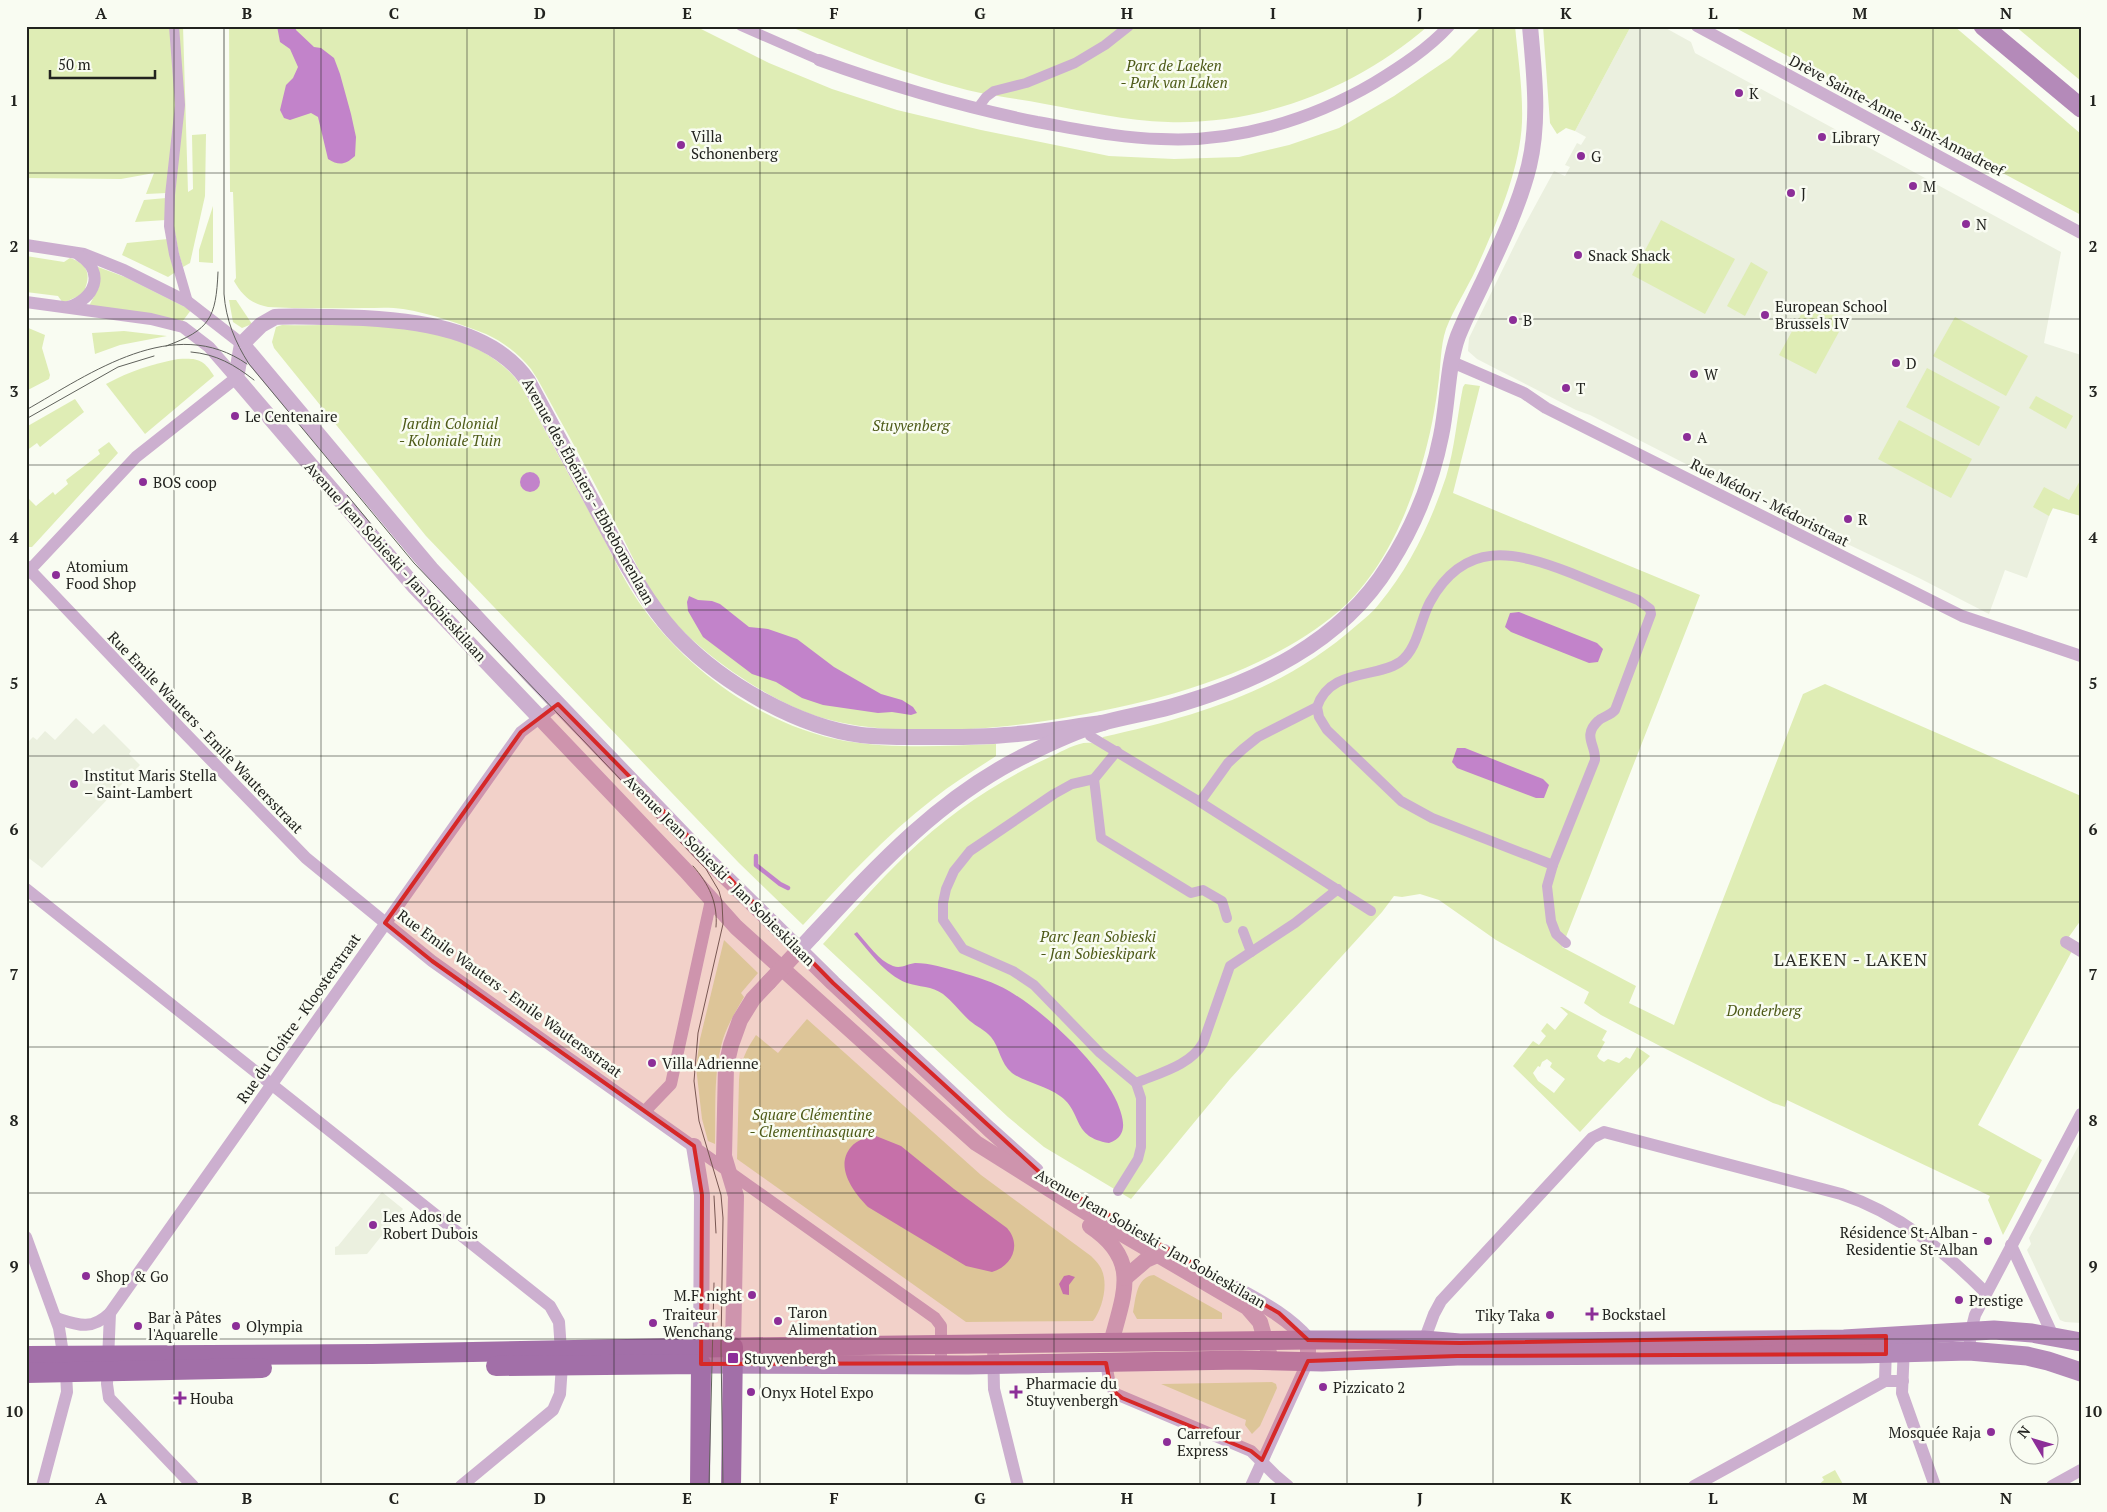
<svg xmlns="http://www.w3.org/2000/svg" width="2107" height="1512" font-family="'PT Serif',serif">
	<rect width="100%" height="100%" fill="#f9fcf2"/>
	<g fill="#ebf0df">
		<path d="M1631 26H1662L1691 42 1695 53 2061 252 2044 343 2081 355V516L2052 508 2027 578 2005 570 1989 614 1919 578 1782 513 1590 415 1576 410 1477 359 1468 351 1469 338 1522 230 1554 171 1565 176 1570 167 1565 165 1577 143 1581 145 1586 137 1575 131Z"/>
		<path d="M76 718 93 734 104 724 131 751 129 754 140 765 42 868 26 856V744L33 737 37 740 45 731 55 740Z"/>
		<path d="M2081 1141V1323L2065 1322 2060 1320 2027 1250 2031 1244 2029 1238Z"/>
		<path d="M382 1192 403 1209 367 1254 335 1255V1247L338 1246Z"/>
	</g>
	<g fill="#dfedb5" fill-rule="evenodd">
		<path d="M26 26H172L176 115 167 193 146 194 154 173 121 179 26 178Z"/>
		<path d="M177 26H183L188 192 193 189 192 135 206 134 205 196 190 263 183 267 179 254 173 223Z"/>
		<path d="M229 26H695L769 63 832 89 897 110 981 130 1109 156 1174 159 1239 157 1289 145 1339 128 1394 96 1450 58 1482 26H1515C1518 58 1523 90 1522 122 1520 170 1496 225 1476 269 1467 289 1454 308 1446 329 1440 347 1441 367 1438 386 1434 418 1427 449 1417 480 1402 527 1377 578 1339 611 1260 678 1145 705 1045 721 974 732 864 739 798 709 747 686 687 644 655 598 643 579 633 558 623 538 601 496 579 453 555 411 547 397 540 382 531 369 520 355 502 341 486 334 461 324 429 313 403 309 391 307 377 308 364 308 332 308 300 309 268 307 251 304 242 295 234 281L236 278 233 192H230Z"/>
		<path d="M789 26H1428C1357 88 1262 125 1168 122 1126 121 1085 111 1045 104 1019 99 992 96 967 90 906 74 846 51 789 26Z"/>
		<path d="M1543 26H1631L1575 131 1566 128 1557 134 1550 123Z"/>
		<path d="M1732 26H1954L2081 134V215L1939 139 1940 136 1930 130 1929 132Z"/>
		<path d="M2015 26H2081V81Z"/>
		<path d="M166 198V220L135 222 144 200Z"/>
		<path d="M213 206V263L199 262V250Z"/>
		<path d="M1661 220 1735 259 1705 314 1632 275Z"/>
		<path d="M168 239 177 271 168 277 122 255 127 243Z"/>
		<path d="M26 256 64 262 70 258C90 265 91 276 83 294L63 303 58 296 26 292Z"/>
		<path d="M1751 262 1768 272 1745 316 1727 306Z"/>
		<path d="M98 267 125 277 191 310 182 322 89 306 99 287Z"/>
		<path d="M229 300H236L252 324 242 328 233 322Z"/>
		<path d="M1809 300 1846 319 1816 374 1779 355Z"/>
		<path d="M1955 317 2028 356 2006 396 1933 356Z"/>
		<path d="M282 325C315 326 349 324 382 326 431 329 496 344 523 389 548 436 573 483 599 529 613 557 627 587 646 612 692 674 767 727 845 741 894 749 947 746 996 744V756C975 770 953 783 933 799 885 836 844 881 803 925L739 863 426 536 274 348 272 342 276 327Z"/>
		<path d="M26 327 45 335 42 348 50 375 49 379 26 391Z"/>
		<path d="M124 331 167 336 120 345 95 354 92 333Z"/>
		<path d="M178 359C198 358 203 359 214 376L145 434 106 384C130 371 152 364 178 359Z"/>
		<path d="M1927 368 2000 407 1979 446 1906 407Z"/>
		<path d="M1465 384 1480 386 1453 493 1700 595 1562 947 1636 986 1629 1003 1674 1025 1803 694 1825 684 2081 796V920L2063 945 2072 951 1978 1125 2042 1160 2003 1235 1988 1200 1990 1196 1787 1100 1785 1107 1773 1103 1660 1046 1601 1015 1584 1003 1589 992 1496 940 1439 900 1420 894 1402 897 1394 896 1382 912 1230 1079 1131 1199 1044 1147 1008 1117 823 944C850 914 877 883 907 854 948 814 999 780 1052 756 1066 750 1083 738 1098 745L1103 737C1198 716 1284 690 1357 625 1365 618 1373 612 1379 604 1410 567 1431 522 1446 477 1455 448 1457 416 1463 387Z"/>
		<path d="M2036 396 2073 416 2066 429 2029 408Z"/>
		<path d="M75 399 84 412 40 447 37 443 26 451V427Z"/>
		<path d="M1899 420 1972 459 1951 498 1878 459Z"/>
		<path d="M109 442 118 453 32 547H26V494H28L29 499 36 506 53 492 55 495 68 484 66 480 100 454 98 450Z"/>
		<path d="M2081 479V516L2053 508 2049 516 2033 507 2044 487 2069 500Z"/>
		<path d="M724 940 758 973 741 993 744 997C736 1011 728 1024 723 1039 713 1073 716 1110 715 1144L708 1141 702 1119 696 1067 700 1039Z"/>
		<path d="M1560 1007H1562L1607 1031 1602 1040 1605 1042 1597 1056 1599 1059 1604 1062 1608 1059 1619 1063 1626 1057 1630 1059 1637 1047 1650 1056 1580 1132 1513 1066 1533 1041 1539 1045 1546 1036 1541 1031 1547 1023 1555 1030 1568 1014ZM1547 1059 1552 1063 1550 1067 1565 1079 1554 1093 1538 1081 1533 1073 1538 1066 1540 1067 1542 1062Z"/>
		<path d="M807 1019 981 1175 1091 1256C1094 1259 1097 1262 1099 1265 1110 1280 1103 1308 1093 1321L966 1322 737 1159 739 1080C740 1062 746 1050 756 1035L778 1053Z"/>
		<path d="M1154 1275 1222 1313V1319H1137L1133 1312C1136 1298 1136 1277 1154 1275Z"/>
		<path d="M1272 1382 1276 1384 1277 1388 1260 1426 1252 1434 1245 1425 1246 1420 1161 1384Z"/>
		<path d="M1835 1470 1844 1486H1817L1824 1480 1822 1477Z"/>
	</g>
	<g fill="#c283ca">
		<path d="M277 26H295L296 30 314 47 321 48 334 58 340 74 351 114 356 137 355 156C345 165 339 166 328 159L318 117 311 113 290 120 284 118 280 110 286 85 293 78 298 67 290 49 280 42Z"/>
		<circle cx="530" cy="482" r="10"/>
		<path d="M689 596 698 600 712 601 720 604 749 627 768 629 797 639 834 667 881 694 902 700 913 707 917 713 911 715 892 712 878 713 823 705 802 698 776 682 752 674 703 637 688 611 687 602Z"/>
		<path d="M1519 612 1597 643 1603 649 1598 662 1589 663 1511 632 1505 627 1510 613Z"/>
		<path d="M1457 748H1465L1543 779 1549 785 1544 798H1536L1457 768 1452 762Z"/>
		<path d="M857 932C867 943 879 961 893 966 901 969 907 964 915 963 929 963 946 968 960 972 976 977 994 982 1009 991 1045 1012 1100 1064 1117 1102 1123 1117 1130 1136 1109 1143 1071 1137 1083 1112 1060 1096 1045 1085 1026 1083 1012 1073 1000 1063 1000 1048 991 1037 985 1030 976 1026 970 1021 960 1012 953 1002 943 994 932 986 919 987 907 983 884 974 870 952 854 934Z"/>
		<path d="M876 1136 901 1146 954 1189 1007 1228C1022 1245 1012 1266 992 1272L966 1266 868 1207C854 1193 834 1167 851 1147 857 1140 866 1137 876 1136Z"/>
		<path d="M1069 1275 1075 1277 1069 1285V1295L1063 1294 1059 1284 1064 1276Z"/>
	</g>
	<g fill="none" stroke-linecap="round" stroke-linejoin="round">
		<path stroke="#c283ca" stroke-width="4.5" d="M756 856V865L780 884 788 888"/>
		<g stroke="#ccafcf" stroke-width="10">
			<path d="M174 26 180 105 170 195 169 226 174 254 188 302"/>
			<path d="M741 26 819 60"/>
			<path d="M977 109 986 97 994 91 1026 83 1075 63 1105 45 1129 26"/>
			<path d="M1317 707 1319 717 1327 730 1401 801 1432 818 1553 865"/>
			<path d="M1090 736 1200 802 1371 911"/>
			<path d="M1117 751 1094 779 1072 784 1054 794 970 851 954 871 946 889 943 903V920L963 949 1013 971 1034 985 1100 1053 1136 1083 1141 1098V1147L1138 1159 1118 1191"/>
			<path d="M1094 779 1101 838 1191 893 1203 890 1222 901 1227 918"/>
			<path d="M1200 802 1228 763 1243 749 1258 737 1317 707C1330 668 1375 679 1400 662 1418 649 1420 620 1430 602 1465 539 1514 551 1571 573 1593 582 1615 591 1638 600L1650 609 1651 614 1615 710C1610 716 1603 716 1598 721 1582 736 1596 745 1595 760L1553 865 1547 886 1551 921 1556 934 1566 943"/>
			<path d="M1251 952 1295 923 1338 889"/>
			<path d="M1136 1083C1159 1073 1190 1066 1203 1043L1230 966 1251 952 1243 931"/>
		</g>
		<g stroke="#ccafcf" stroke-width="12">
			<path d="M1697 26 2081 233"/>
			<path d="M819 60C891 86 963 107 1037 122 1078 129 1119 138 1161 139 1235 143 1311 120 1374 83 1400 67 1428 49 1449 26"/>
			<path d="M26 245 84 254 124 270 188 302 242 344"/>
			<path d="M26 302 151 319 183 327 209 347 236 378 136 457 26 574"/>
			<path d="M68 307C95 299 106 272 79 255"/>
			<path d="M1452 362 1524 393 1546 408 1962 616 2081 656"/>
			<path d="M26 566 180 728 306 858 432 961 935 1318 941 1326V1364"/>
			<path d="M26 889 550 1306 559 1322 561 1351"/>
			<path d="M2066 942 2081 951"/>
			<path d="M645 1111 671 1084 711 900"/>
			<path d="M26 1237 59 1328 66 1373 67 1392 42 1486"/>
			<path d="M2011 1245 2053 1336"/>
			<path d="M56 1318C78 1325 91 1331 110 1313"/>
			<path d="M993 1344 994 1389 1018 1486"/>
			<path d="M1422 1346 1434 1314 1441 1301 1592 1138 1604 1132 1841 1194C1899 1213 1944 1251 1986 1293"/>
			<path d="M1904 1346 1902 1393 1935 1486"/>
			<path d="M1969 1351 1971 1331 1975 1315 2081 1114"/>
			<path d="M1106 1363 1110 1385 1116 1394 1251 1451 1275 1475 1288 1486"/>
			<path d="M1885 1381 1886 1346"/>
			<path d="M193 1486 109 1398 107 1384 110 1313 521 732 558 704"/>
			<path d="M461 1486 553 1410 560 1394 562 1365"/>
			<path d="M1251 1486 1308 1361"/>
			<path d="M1694 1486 1885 1381H1903"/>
			<path d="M2052 1486 2081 1470"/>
		</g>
		<g stroke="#ccafcf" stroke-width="16">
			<path d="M242 344 431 569 532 677 703 855 833 983 989 1129 1036 1171"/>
			<path d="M1103 723C1070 727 1038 733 1005 735 975 738 945 737 914 737 897 737 879 737 861 735 798 727 724 684 680 639 657 616 641 589 625 562L528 381C489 323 395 318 332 317 313 317 294 316 275 317L261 325 242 344 236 378 415 587 686 871 736 927 976 1143 1100 1221 1247 1307 1260 1322 1271 1360"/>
			<path d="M813 935C877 866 940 797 1026 755 1050 743 1076 731 1102 723 1124 717 1148 713 1170 707 1255 683 1341 643 1389 565 1414 526 1432 481 1441 436 1448 404 1447 366 1458 336 1465 318 1474 301 1482 284 1500 246 1519 206 1529 166 1540 120 1534 72 1530 26"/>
			<path d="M694 1146 702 1195 701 1358"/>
			<path d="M1090 1226C1141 1260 1124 1293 1111 1343"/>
			<path d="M1125 1278 1146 1260 1164 1252"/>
			<path d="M1236 1289C1263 1304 1288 1317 1308 1340V1361"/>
			<path d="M733 1347 736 1196 724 1156 726 1066 731 1045 740 1020 753 999 769 982"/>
		</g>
		<g stroke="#b48ab9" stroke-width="19">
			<path d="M1983 26 2081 108"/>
			<path d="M733 1347 1308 1340H1424L1460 1343 1844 1339 1994 1330 2032 1333 2081 1342"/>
			<path d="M701 1364 968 1365 1240 1360 1322 1362 1457 1356 1860 1354 1969 1351 2027 1356 2048 1361 2081 1372"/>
		</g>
		<g stroke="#a26fa8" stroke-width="20">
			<path d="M26 1356 372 1354 733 1347 731 1486"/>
			<path d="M496 1366 701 1364 700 1486"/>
			<path d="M26 1373 262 1368"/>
		</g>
		<g stroke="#60625c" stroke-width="1">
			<path d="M224 26V294C226 320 235 342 249 364L414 563 706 869 719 891 722 902 723 924 698 1033 694 1081 699 1121 721 1195 723 1218 721 1347 723 1486"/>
			<path d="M166 346C210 330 216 318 218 272"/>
			<path d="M191 352C216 354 235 365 254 380"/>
			<path d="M26 410C91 373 174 313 247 364"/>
			<path d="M26 419 118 367 154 356"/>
			<path d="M347 495 376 530"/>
			<path d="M693 866C709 884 718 903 716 927"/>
			<path d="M714 1196 716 1233"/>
			<path d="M709 1486 714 1283"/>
		</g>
		<path stroke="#ccafcf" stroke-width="16" d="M769 982 813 935"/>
	</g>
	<path fill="#d62828" fill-opacity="0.2" stroke="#d62828" stroke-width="4" stroke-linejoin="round" d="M558 704 833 983 1047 1179 1279 1313 1308 1340 1460 1343 1886 1336V1354L1457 1356 1308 1361 1262 1460 1251 1451 1122 1398 1111 1389 1106 1363 701 1364 702 1195 694 1146 432 961 385 923 521 732Z"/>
	<path fill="none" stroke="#22231f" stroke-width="1" stroke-opacity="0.55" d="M174 26V1486M321 26V1486M467 26V1486M614 26V1486M760 26V1486M907 26V1486M1054 26V1486M1200 26V1486M1347 26V1486M1493 26V1486M1640 26V1486M1786 26V1486M1933 26V1486M26 173H2081M26 319H2081M26 465H2081M26 610H2081M26 756H2081M26 902H2081M26 1047H2081M26 1193H2081M26 1339H2081"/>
	<g fill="#8c2e98" stroke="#f9fcf2" stroke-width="2">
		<circle cx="1739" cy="93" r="5"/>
		<circle cx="1822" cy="137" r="5"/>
		<circle cx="681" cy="145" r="5"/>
		<circle cx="1581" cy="156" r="5"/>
		<circle cx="1913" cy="186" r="5"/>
		<circle cx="1791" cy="193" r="5"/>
		<circle cx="1966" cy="224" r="5"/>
		<circle cx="1578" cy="255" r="5"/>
		<circle cx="1765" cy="315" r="5"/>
		<circle cx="1513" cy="320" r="5"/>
		<circle cx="1896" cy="363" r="5"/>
		<circle cx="1694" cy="374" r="5"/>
		<circle cx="1566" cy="388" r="5"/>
		<circle cx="235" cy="416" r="5"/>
		<circle cx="1687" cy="437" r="5"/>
		<circle cx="143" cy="482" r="5"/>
		<circle cx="1848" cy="519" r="5"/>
		<circle cx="56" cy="575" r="5"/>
		<circle cx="74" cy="784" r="5"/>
		<circle cx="652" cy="1063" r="5"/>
		<circle cx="373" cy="1225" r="5"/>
		<circle cx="1988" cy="1241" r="5"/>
		<circle cx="86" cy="1276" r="5"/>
		<circle cx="752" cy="1295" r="5"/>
		<circle cx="1959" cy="1300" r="5"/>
		<path d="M1589.5 1306.5h5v5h5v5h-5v5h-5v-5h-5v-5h5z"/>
		<circle cx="1550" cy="1315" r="5"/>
		<circle cx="778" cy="1321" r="5"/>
		<circle cx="653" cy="1323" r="5"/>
		<circle cx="138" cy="1326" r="5"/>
		<circle cx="236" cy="1326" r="5"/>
		<rect x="727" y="1352" width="12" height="12" rx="2.5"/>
		<circle cx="1323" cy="1387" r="5"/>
		<circle cx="751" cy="1392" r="5"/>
		<path d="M1013.5 1384.5h5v5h5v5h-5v5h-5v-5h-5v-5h5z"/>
		<path d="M177.5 1390.5h5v5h5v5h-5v5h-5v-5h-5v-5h5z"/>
		<circle cx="1991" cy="1432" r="5"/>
		<circle cx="1167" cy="1442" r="5"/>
	</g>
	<g text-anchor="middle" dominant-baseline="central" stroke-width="5" stroke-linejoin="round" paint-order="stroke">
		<g font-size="15" font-style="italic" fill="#4d5a17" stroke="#f9fcf2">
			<text x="1174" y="65">Parc de Laeken<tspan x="1174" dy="17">- Park van Laken</tspan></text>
			<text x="450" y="423">Jardin Colonial<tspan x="450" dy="17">- Koloniale Tuin</tspan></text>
			<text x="911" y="425">Stuyvenberg</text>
			<text x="1098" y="936">Parc Jean Sobieski<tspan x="1098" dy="17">- Jan Sobieskipark</tspan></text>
			<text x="1764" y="1010">Donderberg</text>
			<text x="812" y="1114">Square Clémentine<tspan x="812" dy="17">- Clementinasquare</tspan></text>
		</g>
		<g font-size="15" fill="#22231f" stroke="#f9fcf2" text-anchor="start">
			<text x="1749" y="93">K</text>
			<text x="691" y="136">Villa<tspan x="691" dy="17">Schonenberg</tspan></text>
			<text x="1832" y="137">Library</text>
			<text x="1591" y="156">G</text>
			<text x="1923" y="186">M</text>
			<text x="1801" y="193">J</text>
			<text x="1976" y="224">N</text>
			<text x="1588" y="255">Snack Shack</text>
			<text x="1775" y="306">European School<tspan x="1775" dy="17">Brussels IV</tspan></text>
			<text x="1523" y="320">B</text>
			<text x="1906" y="363">D</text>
			<text x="1704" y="374">W</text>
			<text x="1576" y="388">T</text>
			<text x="245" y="416">Le Centenaire</text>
			<text x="1697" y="437">A</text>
			<text x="153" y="482">BOS coop</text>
			<text x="1858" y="519">R</text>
			<text x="66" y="566">Atomium<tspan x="66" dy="17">Food Shop</tspan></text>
			<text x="84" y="775">Institut Maris Stella<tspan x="84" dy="17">– Saint-Lambert</tspan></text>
			<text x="662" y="1063">Villa Adrienne</text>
			<text x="383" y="1216">Les Ados de<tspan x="383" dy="17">Robert Dubois</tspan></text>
			<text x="1978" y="1232" text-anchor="end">Résidence St-Alban -<tspan x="1978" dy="17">Residentie St-Alban</tspan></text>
			<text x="96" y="1276">Shop &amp; Go</text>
			<text x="742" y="1295" text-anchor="end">M.F. night</text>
			<text x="1969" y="1300">Prestige</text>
			<text x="788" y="1312">Taron<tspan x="788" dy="17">Alimentation</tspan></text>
			<text x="663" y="1314">Traiteur<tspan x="663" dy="17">Wenchang</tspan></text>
			<text x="1602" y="1314">Bockstael</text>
			<text x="1540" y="1315" text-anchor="end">Tiky Taka</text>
			<text x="148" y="1317">Bar à Pâtes<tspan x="148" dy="17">l'Aquarelle</tspan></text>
			<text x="246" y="1326">Olympia</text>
			<text x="744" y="1358">Stuyvenbergh</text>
			<text x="1026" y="1383">Pharmacie du<tspan x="1026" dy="17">Stuyvenbergh</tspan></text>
			<text x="1333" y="1387">Pizzicato 2</text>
			<text x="761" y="1392">Onyx Hotel Expo</text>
			<text x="190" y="1398">Houba</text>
			<text x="1981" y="1432" text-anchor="end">Mosquée Raja</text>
			<text x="1177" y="1433">Carrefour<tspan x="1177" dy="17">Express</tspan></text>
		</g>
		<g font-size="15" fill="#22231f" stroke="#f9fcf2">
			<text transform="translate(1897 115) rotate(28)">Drève Sainte-Anne - Sint-Annadreef</text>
			<text transform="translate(589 491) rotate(61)">Avenue des Ébéniers - Ebbebomenlaan</text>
			<text transform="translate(1770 502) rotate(27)">Rue Médori - Médoristraat</text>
			<text transform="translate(396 561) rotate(48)">Avenue Jean Sobieski - Jan Sobieskilaan</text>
			<text transform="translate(206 732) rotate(46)">Rue Emile Wauters - Emile Wautersstraat</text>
			<text transform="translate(720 870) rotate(45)">Avenue Jean Sobieski - Jan Sobieskilaan</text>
			<text transform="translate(510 993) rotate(36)">Rue Emile Wauters - Emile Wautersstraat</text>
			<text transform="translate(298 1018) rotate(-55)">Rue du Cloître - Kloosterstraat</text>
			<text transform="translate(1151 1238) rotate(30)">Avenue Jean Sobieski - Jan Sobieskilaan</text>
		</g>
		<g font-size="18" letter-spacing="1" fill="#2d2f28" stroke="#f9fcf2">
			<text x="1851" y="959">LAEKEN - LAKEN</text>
		</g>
	</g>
	<rect width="2107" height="1512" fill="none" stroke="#f9fcf2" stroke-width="55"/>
	<g transform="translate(2034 1440) rotate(308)"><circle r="24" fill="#f9fcf2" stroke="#a3a59e"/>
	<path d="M0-4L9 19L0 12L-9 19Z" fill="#8c2e98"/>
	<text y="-8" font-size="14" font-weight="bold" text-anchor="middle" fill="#22231f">N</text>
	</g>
	<path d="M50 70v8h105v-8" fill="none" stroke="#22231f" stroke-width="2.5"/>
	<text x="58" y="70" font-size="15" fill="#22231f" stroke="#f9fcf2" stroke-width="4" paint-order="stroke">50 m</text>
	<rect x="28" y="28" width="2052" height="1456" fill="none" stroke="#22231f" stroke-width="2"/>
	<g font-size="16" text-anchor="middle" font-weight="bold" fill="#22231f">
		<text x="101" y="19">A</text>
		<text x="247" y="19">B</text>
		<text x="394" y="19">C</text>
		<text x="540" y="19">D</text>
		<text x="687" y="19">E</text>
		<text x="834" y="19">F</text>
		<text x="980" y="19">G</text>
		<text x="1127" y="19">H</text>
		<text x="1273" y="19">I</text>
		<text x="1420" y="19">J</text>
		<text x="1566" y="19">K</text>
		<text x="1713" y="19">L</text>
		<text x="1860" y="19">M</text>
		<text x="2006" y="19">N</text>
		<text x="14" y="106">1</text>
		<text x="2093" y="106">1</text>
		<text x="14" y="252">2</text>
		<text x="2093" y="252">2</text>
		<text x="14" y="397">3</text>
		<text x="2093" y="397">3</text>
		<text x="14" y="543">4</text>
		<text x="2093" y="543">4</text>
		<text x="14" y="689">5</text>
		<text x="2093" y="689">5</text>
		<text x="14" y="835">6</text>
		<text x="2093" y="835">6</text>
		<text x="14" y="980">7</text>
		<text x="2093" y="980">7</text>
		<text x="14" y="1126">8</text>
		<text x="2093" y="1126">8</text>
		<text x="14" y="1272">9</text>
		<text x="2093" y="1272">9</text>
		<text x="14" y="1417">10</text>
		<text x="2093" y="1417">10</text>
		<text x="101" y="1504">A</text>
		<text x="247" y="1504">B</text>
		<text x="394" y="1504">C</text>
		<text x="540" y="1504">D</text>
		<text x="687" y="1504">E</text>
		<text x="834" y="1504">F</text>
		<text x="980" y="1504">G</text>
		<text x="1127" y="1504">H</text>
		<text x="1273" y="1504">I</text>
		<text x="1420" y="1504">J</text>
		<text x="1566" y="1504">K</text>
		<text x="1713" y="1504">L</text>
		<text x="1860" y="1504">M</text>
		<text x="2006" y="1504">N</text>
	</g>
</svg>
